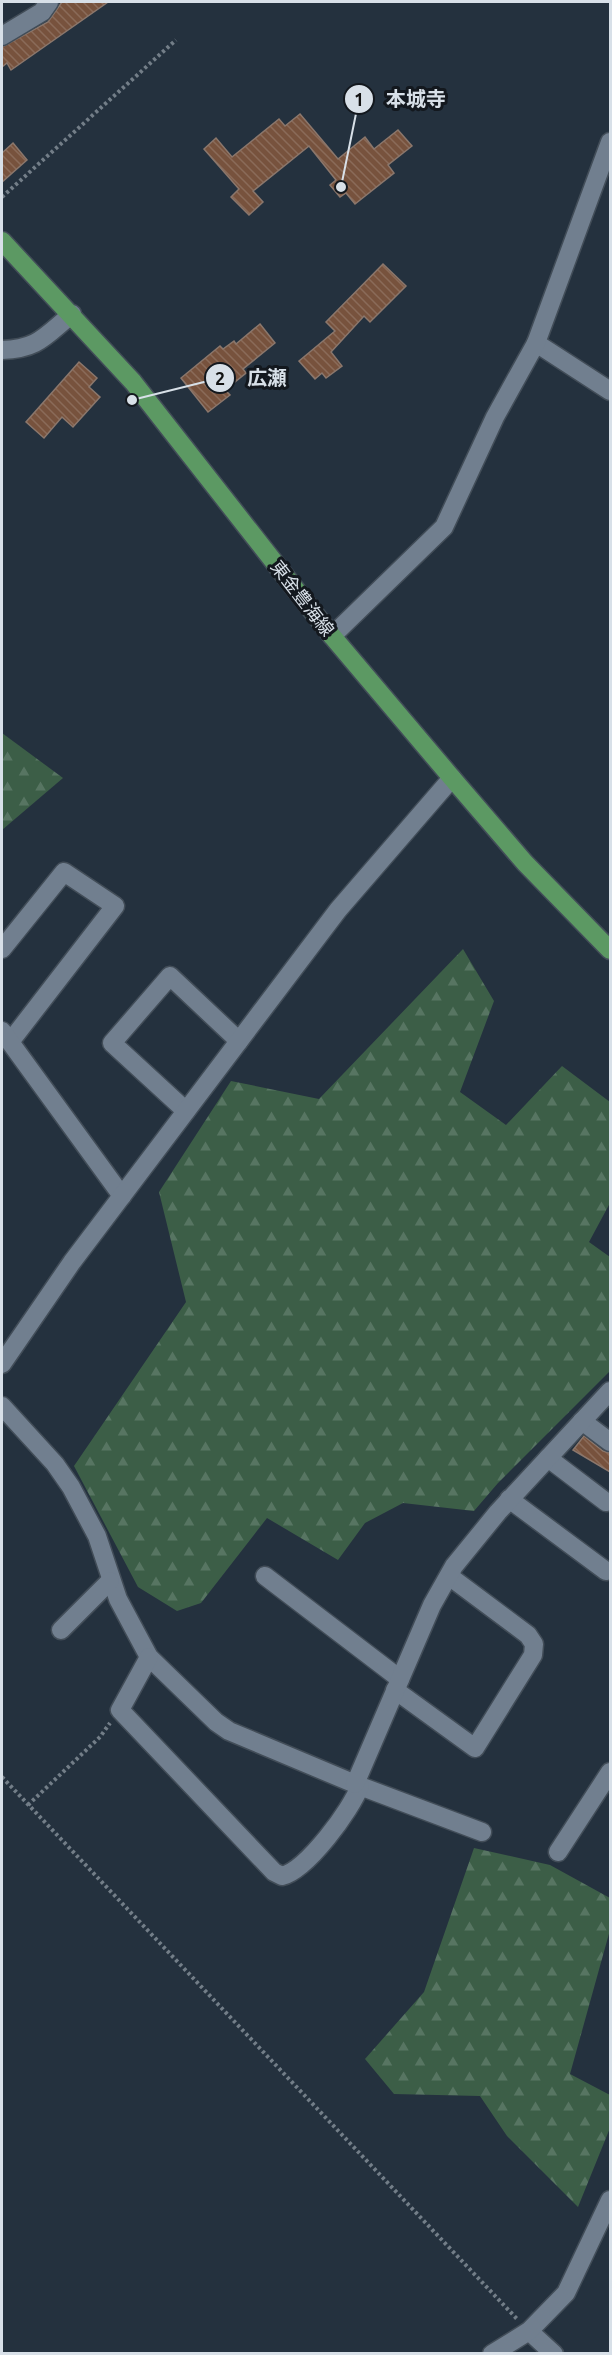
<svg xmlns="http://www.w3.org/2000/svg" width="612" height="2355" font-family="Ubuntu,'Noto Sans JP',sans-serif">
	<defs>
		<pattern id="forest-firs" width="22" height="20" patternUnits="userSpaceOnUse" patternTransform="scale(1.5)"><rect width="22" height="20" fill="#3c5e47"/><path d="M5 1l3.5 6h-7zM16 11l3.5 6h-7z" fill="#577562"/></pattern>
		<pattern id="building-back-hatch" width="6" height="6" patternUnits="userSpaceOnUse" patternTransform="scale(1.5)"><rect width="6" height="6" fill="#77523d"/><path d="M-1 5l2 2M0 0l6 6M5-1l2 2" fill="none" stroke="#8a6b59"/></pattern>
	</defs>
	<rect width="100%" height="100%" fill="#24313e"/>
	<g fill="url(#forest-firs)">
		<path d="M2 733 63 778 2 830Z"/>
		<path d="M463 949 494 1001 460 1092 506 1125 562 1066 610 1102V1203L589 1242 610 1257V1371L498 1483 474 1511 403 1503 365 1523 338 1560 267 1518 201 1603 177 1611 138 1587 74 1466 186 1302 159 1192 231 1081 319 1099Z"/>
		<path d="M474 1848 550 1865 610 1898V1930L570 2074 610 2095V2128L578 2207 507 2136 480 2096 394 2094 365 2059 424 1992Z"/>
	</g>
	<g fill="url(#building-back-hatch)" stroke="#8b776c" stroke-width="1.5">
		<path d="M62 2H108L11 70 7 63 2 67V47L48 22Z"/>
		<path d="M300 114 338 159 365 137 374 149 398 130 412 146 388 165 394 173 355 204 346 193 340 197 330 185 336 180 309 146 253 191 263 202 249 215 231 197 239 189 204 149 216 138 232 157 279 119 285 126Z"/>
		<path d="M13 143 27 160 2 182V153Z"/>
		<path d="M383 264 406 286 370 322 364 316 331 352 342 366 326 378 322 373 315 379 299 361 335 331 326 322Z"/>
		<path d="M260 324 275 343 243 369 246 373 225 390 230 395 208 412 181 378 220 346 223 349 234 341 236 344Z"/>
		<path d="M79 362 97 378 89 387 100 397 73 427 62 417 44 438 26 422Z"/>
		<path d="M584 1436 603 1451 610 1453V1472L573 1450Z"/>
	</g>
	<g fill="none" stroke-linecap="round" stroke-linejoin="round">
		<defs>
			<g id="minor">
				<path d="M2 36 42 12 49 2"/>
				<path d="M536 343 610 391"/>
				<path d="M2 350C38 349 45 336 72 314"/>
				<path d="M332 636 444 527 495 417 536 343 610 142"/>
				<path d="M2 949 64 872 115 906 10 1042"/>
				<path d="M2 1031 122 1196"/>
				<path d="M186 1111 112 1043 170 976 239 1041"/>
				<path d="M2 1364 72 1262 338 910 452 778"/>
				<path d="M2 1406 55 1464 71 1487 97 1536 118 1599 149 1657 216 1722 229 1731 360 1786 482 1832"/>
				<path d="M582 1421 610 1442"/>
				<path d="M548 1458 606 1502"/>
				<path d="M509 1499 606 1571"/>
				<path d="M265 1576 400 1679"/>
				<path d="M61 1630 110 1581"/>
				<path d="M149 1657 120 1710 274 1872 282 1876C307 1870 351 1810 360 1786"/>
				<path d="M395 1690 475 1748 533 1655 534 1644 528 1635 449 1576"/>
				<path d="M355 1784 432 1605 454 1566 498 1512 610 1391"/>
				<path d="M558 1852 610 1772"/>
				<path d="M529 2331 554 2354"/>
				<path d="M492 2354 529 2331 566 2293 610 2200"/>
			</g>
			<path id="major" d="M2 241 133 382 332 636 452 778 525 863 610 950"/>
		</defs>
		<use href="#minor" stroke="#424d58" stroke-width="21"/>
		<use href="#major" stroke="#424d58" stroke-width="21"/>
		<g stroke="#737e88" stroke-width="4" stroke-dasharray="3 3" stroke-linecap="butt">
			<path d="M2 197 176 40"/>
			<path d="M2 1777 518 2320"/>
			<path d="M28 1805 100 1737 110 1723"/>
		</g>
		<use href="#minor" stroke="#717f8f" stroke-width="18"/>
		<use href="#major" stroke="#5c9963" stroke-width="18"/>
	</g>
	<g text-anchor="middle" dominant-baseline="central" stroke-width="6" stroke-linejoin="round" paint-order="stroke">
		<g font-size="18" fill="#d8e0e8" stroke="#13181e">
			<text transform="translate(303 598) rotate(52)">東金豊海線</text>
		</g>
	</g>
	<path fill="none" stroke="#d8e0e8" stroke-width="2" d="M341 187L359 99M132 400L220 378"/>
	<g fill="#d8e0e8" stroke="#13181e" stroke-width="2">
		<circle cx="341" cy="187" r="6"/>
		<circle cx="132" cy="400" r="6"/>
		<circle cx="359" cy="99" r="15"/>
		<circle cx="220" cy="378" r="15"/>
	</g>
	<g font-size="18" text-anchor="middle" font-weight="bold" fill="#111">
		<text x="359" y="106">1</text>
		<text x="220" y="385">2</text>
	</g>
	<g font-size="20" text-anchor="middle" font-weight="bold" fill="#d8e0e8" stroke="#13181e" stroke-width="6" stroke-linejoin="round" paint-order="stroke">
		<text x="416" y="106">本城寺</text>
		<text x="267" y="385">広瀬</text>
	</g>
	<rect width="612" height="2355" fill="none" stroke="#d8e0e8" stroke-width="6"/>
</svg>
